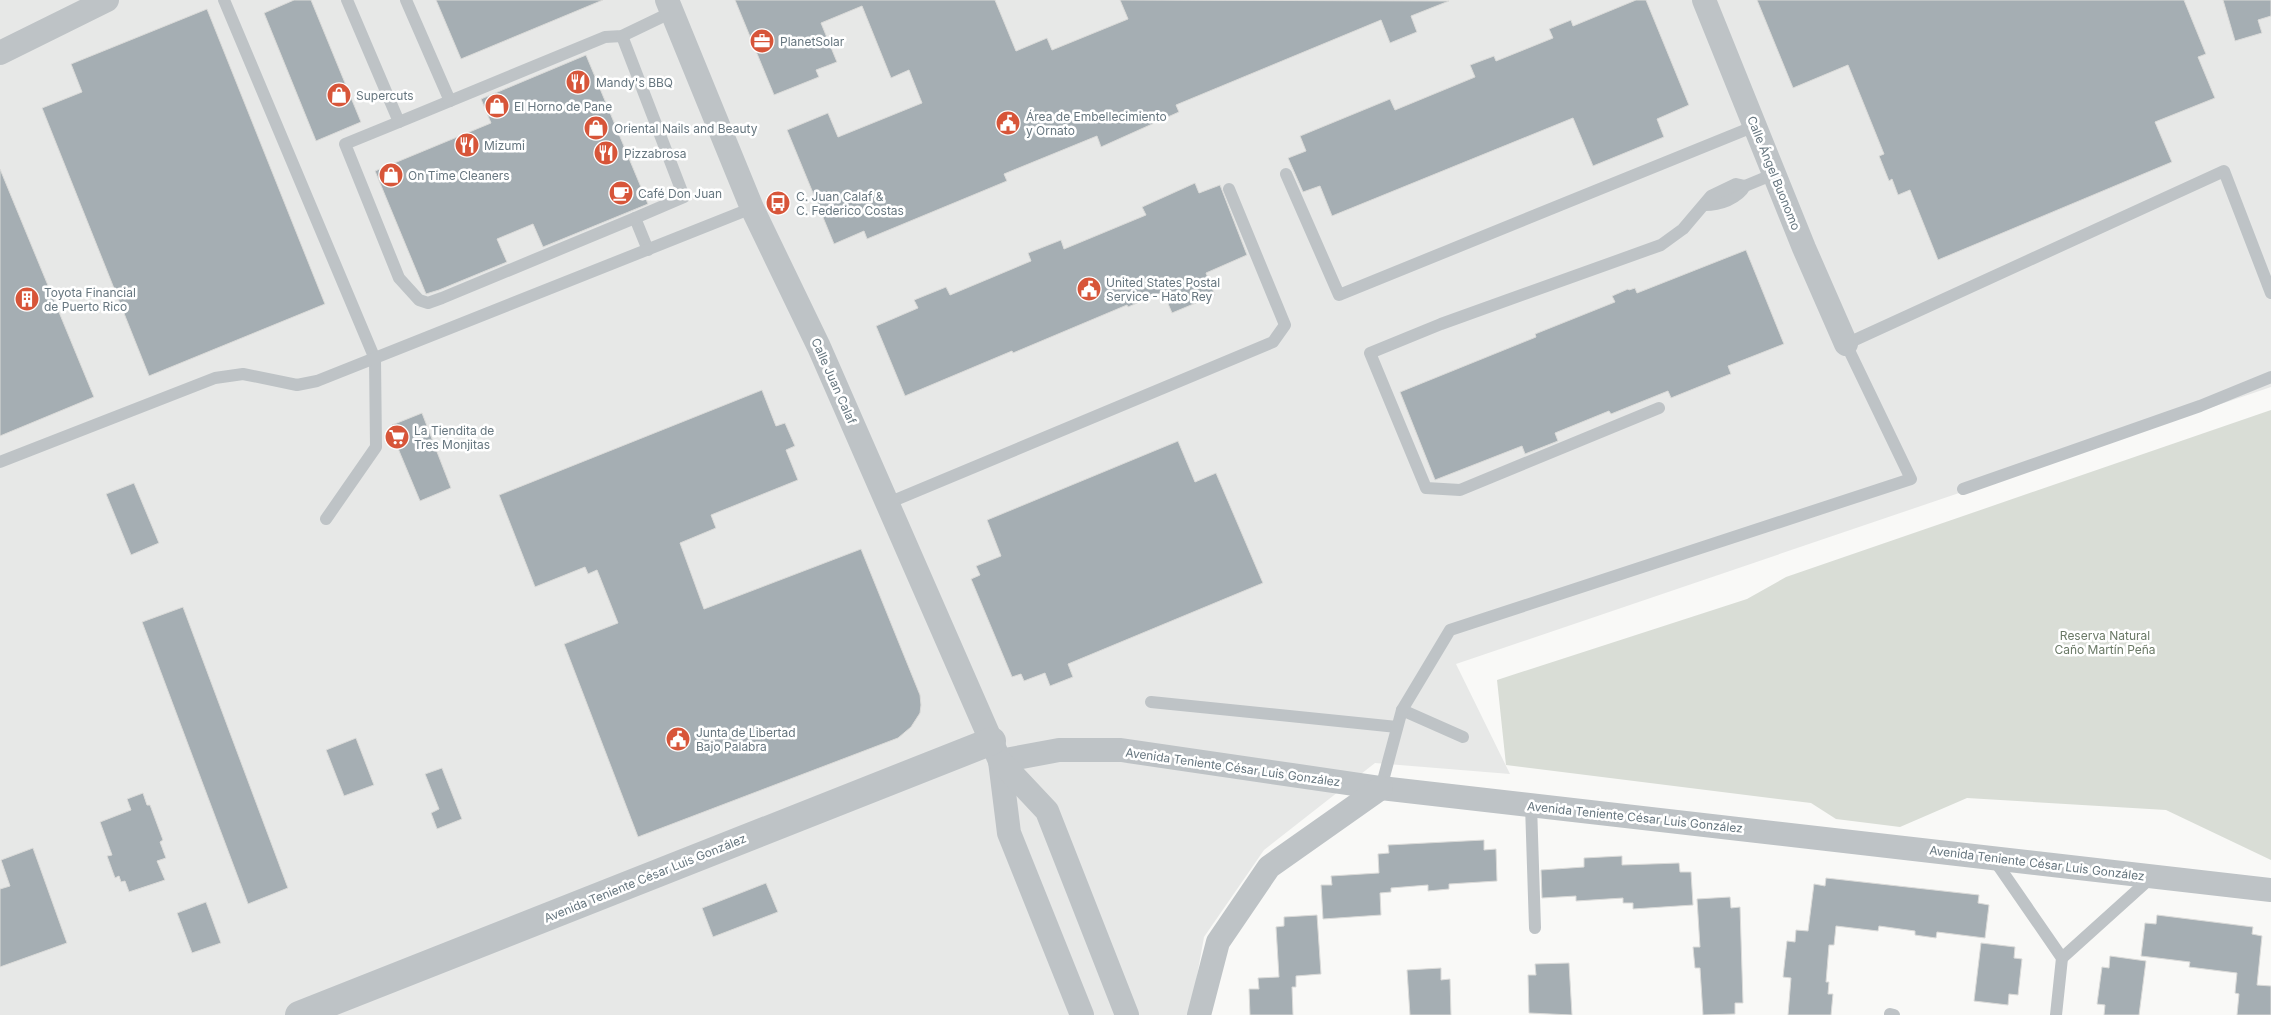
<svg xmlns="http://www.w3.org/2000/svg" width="2271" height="1015" font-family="Inter,sans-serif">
	<rect width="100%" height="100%" fill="#f9f9f7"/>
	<path fill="#e7e8e7" d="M0 0H2271V387L1456 664 1510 774 1375 763 1264 850 1204 937 1190 1015H0Z"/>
	<path fill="#d9ddd6" d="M2271 410V860L2166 810 1967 798 1900 827 1836 819 1811 803 1506 765 1497 680 1747 599 1786 577Z"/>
	<g fill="#a5aeb3" stroke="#dbdbd9">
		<path d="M294 0H311L361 122 316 141 264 13Z"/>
		<path d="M436 0H603L461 59Z"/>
		<path d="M735 0H995L1016 51 1047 38 1052 50 1128 19 1120 0 1449 1 1411 16 1417 32 1390 43 1381 20 1176 105 1179 112 1101 147 1097 136 1004 174 1007 181 867 239 864 231 834 244 787 130 828 113 838 137 922 103 909 70 891 78 862 6 821 23 837 62 816 70 819 77 774 95Z"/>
		<path d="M1636 0H1646L1689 105 1657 119 1664 137 1593 166 1573 118 1332 216 1320 186 1303 192 1288 158 1306 151 1300 136 1390 99 1395 110 1475 77 1470 65 1494 56 1496 61 1553 38 1549 29 1571 20 1573 26Z"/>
		<path d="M1757 0H2184L2206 54 2198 57 2215 98 2155 122 2172 162 1938 260 1910 190 1898 195 1892 179 1889 181 1879 156 1884 154 1848 65 1793 88Z"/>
		<path d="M2223 0H2271V16L2258 20 2262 33 2235 41Z"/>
		<path d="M207 9 325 304 149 376 42 108 82 92 71 64Z"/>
		<path d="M586 55 648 204 543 247 533 224 497 239 507 262 439 290 426 294 375 171 491 123 481 99Z"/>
		<path d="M0 169 94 397 0 436Z"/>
		<path d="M1195 183 1199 193 1220 185 1247 255 1206 273 1215 295 1172 313 1163 292 1128 307 1127 305 1013 353 1012 351 905 396 876 326 918 308 914 300 946 287 950 295 1031 261 1028 253 1061 240 1064 249 1146 215 1142 207Z"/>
		<path d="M1746 250 1784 344 1728 366 1731 374 1728 375 1671 398 1668 391 1611 414 1609 411 1555 433 1558 441 1525 454 1522 446 1435 480 1400 392 1536 337 1535 334 1615 302 1612 296 1628 289 1629 290 1635 288 1637 293Z"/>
		<path d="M762 390 776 426 785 423 795 446 786 450 798 480 711 515 716 528 680 543 704 609 861 549 920 695 921 705 920 713 911 727 898 738 638 837 564 644 618 623 597 570 588 574 585 567 535 587 499 495Z"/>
		<path d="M422 413 451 488 420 501 397 446 392 448V425Z"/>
		<path d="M1178 441 1195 482 1216 473 1263 583 1068 664 1073 677 1050 686 1045 673 1024 681 1021 674 1012 677 971 579 980 575 976 566 1001 556 987 520Z"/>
		<path d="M134 483 159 543 131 555 106 494Z"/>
		<path d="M183 607 288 888 248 904 142 622Z"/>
		<path d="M356 738 374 785 344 796 326 750Z"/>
		<path d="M442 768 462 819 437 829 431 813 439 809 425 774Z"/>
		<path d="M143 793 147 805H150L163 840 160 842 166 858 157 861 165 880 129 892 125 881 121 882 119 876 115 878 107 856 112 855 100 822 131 810 127 799Z"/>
		<path d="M1484 840V850L1496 849 1497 881 1449 884V889L1428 891V885L1391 888V892L1380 893 1381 915 1323 919 1321 885H1332L1331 876 1379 873 1378 854 1389 853 1388 845Z"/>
		<path d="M33 848 67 943 0 967V889L10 886 1 860Z"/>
		<path d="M1622 856V865L1679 863 1680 872H1691L1693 905 1633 909V903H1623V898L1576 901V896L1542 898 1541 870 1584 867V858Z"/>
		<path d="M1826 878 1979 895 1978 903 1989 905 1985 938 1937 932 1936 938 1915 935V931L1879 926 1878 931 1836 926 1834 945H1829L1826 982H1829L1828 994H1833L1831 1015H1788L1791 978 1783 977 1787 941 1795 942 1796 930 1808 931 1814 884 1825 886Z"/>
		<path d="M766 883 778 912 713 937 702 908Z"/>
		<path d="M1730 897 1731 908 1740 907 1743 1003H1735V1014L1703 1015 1700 968H1695L1693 947H1700L1697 899Z"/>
		<path d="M206 902 221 943 192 953 177 913Z"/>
		<path d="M1317 915 1321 974 1296 976V987H1292L1293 1015H1250L1249 989H1259L1258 978 1279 977 1276 927 1284 926V917Z"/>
		<path d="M2157 915 2253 927 2252 934 2262 936 2257 985 2271 986V1015H2237L2239 994 2235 993 2237 973 2189 967 2190 962 2141 956 2145 923 2156 924Z"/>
		<path d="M1981 943 2015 947 2014 958 2022 959 2018 995 2009 994 2008 1005 1974 1001Z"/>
		<path d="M2110 956 2146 961 2139 1015H2104L2105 1005 2097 1004 2102 967 2109 968Z"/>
		<path d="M1569 963 1572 1015 1529 1013 1528 975H1536L1535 964Z"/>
		<path d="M1441 968V980L1450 979 1451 1015H1410L1407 970Z"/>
	</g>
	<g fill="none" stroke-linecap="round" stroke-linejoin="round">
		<g stroke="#bec3c6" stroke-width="12">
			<path d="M224 0 375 359 376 447 326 519"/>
			<path d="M347 0 399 122 605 37 622 36 672 12"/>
			<path d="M406 0 450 101"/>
			<path d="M622 36 684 197 635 218 648 250"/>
			<path d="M399 122 345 144 399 278 419 300 428 303 442 298 635 218"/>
			<path d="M1286 174 1339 295 1755 126"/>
			<path d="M1705 205C1719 205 1738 199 1745 186"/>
			<path d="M1659 408 1460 490 1426 488 1370 353 1441 324 1661 245 1683 229 1711 196 1736 184 1745 186 1774 174"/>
			<path d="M0 462 215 378 243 374 297 385 317 381 752 208"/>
			<path d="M1963 489 2200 406 2271 377"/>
			<path d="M888 503 1273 342 1285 325 1229 189"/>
			<path d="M1151 702 1397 727"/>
			<path d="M1402 710 1463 737"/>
			<path d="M1381 788 1402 710 1450 630 1911 479 1846 344 2224 171 2271 293"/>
			<path d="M1531 805 1535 928"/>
			<path d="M1993 858 2062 958 2056 1015"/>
			<path d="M2062 958 2153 876"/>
			<path d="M1890 1014 1894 1015"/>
		</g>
		<g stroke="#bec3c6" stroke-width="24">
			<path d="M667 0 752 208 819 347 1000 761 1009 833 1082 1015"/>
			<path d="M1704 0 1804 248 1846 344"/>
			<path d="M0 53 107 0"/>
			<path d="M1000 761 1059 750H1121L1381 788 2271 890"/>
			<path d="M1000 761 1047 811 1127 1015"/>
			<path d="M1199 1015 1218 942 1269 867 1381 788"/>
		</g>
		<path stroke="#bec3c6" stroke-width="28" d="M299 1015 992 741"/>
	</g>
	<defs>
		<symbol id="office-disc" viewBox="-11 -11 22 22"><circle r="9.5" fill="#d75539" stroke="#fff"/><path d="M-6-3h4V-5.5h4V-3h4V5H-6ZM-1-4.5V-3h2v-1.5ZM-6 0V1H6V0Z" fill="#fff"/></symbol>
		<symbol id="restaurant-disc" viewBox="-11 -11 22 22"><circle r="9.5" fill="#d75539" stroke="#fff"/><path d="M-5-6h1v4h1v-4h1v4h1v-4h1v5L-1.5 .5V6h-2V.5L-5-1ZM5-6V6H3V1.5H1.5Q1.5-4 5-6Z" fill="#fff"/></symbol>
		<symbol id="shop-disc" viewBox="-11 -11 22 22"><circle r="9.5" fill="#d75539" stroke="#fff"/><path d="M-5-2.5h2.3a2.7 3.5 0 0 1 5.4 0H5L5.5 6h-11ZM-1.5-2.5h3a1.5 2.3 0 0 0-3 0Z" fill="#fff"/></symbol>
		<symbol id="civic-disc" viewBox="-11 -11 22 22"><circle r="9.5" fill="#d75539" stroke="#fff"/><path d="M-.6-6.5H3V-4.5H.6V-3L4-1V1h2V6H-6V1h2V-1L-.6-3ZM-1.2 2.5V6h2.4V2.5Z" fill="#fff"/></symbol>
		<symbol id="cafe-disc" viewBox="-11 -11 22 22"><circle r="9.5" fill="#d75539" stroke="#fff"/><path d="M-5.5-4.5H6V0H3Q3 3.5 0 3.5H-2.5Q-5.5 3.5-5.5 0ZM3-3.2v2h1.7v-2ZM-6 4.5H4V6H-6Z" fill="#fff"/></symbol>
		<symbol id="bus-disc" viewBox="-11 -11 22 22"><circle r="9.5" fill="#d75539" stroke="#fff"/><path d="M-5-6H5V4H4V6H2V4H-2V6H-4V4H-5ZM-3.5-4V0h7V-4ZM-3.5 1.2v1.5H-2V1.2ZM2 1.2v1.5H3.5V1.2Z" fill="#fff"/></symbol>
		<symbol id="building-disc" viewBox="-11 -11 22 22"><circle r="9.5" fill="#d75539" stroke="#fff"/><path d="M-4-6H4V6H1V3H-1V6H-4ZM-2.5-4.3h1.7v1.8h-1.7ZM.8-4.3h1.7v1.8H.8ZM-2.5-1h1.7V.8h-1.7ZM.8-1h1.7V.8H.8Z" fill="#fff"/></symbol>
		<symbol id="supermarket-disc" viewBox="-11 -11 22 22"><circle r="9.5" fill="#d75539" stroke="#fff"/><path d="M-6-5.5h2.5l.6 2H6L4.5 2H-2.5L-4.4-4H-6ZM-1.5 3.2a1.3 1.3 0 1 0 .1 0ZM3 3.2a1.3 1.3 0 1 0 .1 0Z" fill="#fff"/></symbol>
	</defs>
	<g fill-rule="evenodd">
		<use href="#office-disc" x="748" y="27" width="28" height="28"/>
		<use href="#restaurant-disc" x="564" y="68" width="28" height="28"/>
		<use href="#shop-disc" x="325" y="81" width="28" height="28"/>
		<use href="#shop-disc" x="483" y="92" width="28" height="28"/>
		<use href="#civic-disc" x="994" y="109" width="28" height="28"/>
		<use href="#shop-disc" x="582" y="114" width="28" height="28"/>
		<use href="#restaurant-disc" x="453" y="131" width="28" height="28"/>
		<use href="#restaurant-disc" x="592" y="139" width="28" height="28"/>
		<use href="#shop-disc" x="377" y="161" width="28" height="28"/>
		<use href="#cafe-disc" x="607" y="179" width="28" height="28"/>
		<use href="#bus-disc" x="764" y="189" width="28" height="28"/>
		<use href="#civic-disc" x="1075" y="275" width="28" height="28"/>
		<use href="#building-disc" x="13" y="285" width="28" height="28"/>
		<use href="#supermarket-disc" x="383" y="423" width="28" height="28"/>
		<use href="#civic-disc" x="664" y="725" width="28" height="28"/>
	</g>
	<g text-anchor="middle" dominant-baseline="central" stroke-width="5" stroke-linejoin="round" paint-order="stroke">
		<g font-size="12" fill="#66767f" stroke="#fff" text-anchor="start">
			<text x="780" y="41">PlanetSolar</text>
			<text x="596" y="82">Mandy's BBQ</text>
			<text x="356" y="95">Supercuts</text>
			<text x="514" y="106">El Horno de Pane</text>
			<text x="1026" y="116">Área de Embellecimiento<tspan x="1026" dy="14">y Ornato</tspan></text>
			<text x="614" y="128">Oriental Nails and Beauty</text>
			<text x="484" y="145">Mizumi</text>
			<text x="624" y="153">Pizzabrosa</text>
			<text x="408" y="175">On Time Cleaners</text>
			<text x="638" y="193">Café Don Juan</text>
			<text x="796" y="196">C. Juan Calaf &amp;<tspan x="796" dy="14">C. Federico Costas</tspan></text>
			<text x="1106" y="282">United States Postal<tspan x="1106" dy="14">Service - Hato Rey</tspan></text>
			<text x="44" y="292">Toyota Financial<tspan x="44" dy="14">de Puerto Rico</tspan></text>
			<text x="414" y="430">La Tiendita de<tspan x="414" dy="14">Tres Monjitas</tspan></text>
			<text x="696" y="732">Junta de Libertad<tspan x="696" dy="14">Bajo Palabra</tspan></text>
		</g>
		<g font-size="12" fill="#66767f" stroke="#fff">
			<text transform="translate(1774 173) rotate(68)">Calle Ángel Buonomo</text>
			<text transform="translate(834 381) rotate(66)">Calle Juan Calaf</text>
			<text transform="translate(1233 767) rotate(8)">Avenida Teniente César Luis González</text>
			<text transform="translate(1635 817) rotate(6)">Avenida Teniente César Luis González</text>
			<text transform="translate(2037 863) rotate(7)">Avenida Teniente César Luis González</text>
			<text transform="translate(645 878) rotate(-22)">Avenida Teniente César Luis González</text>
		</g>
		<g font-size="12" fill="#697865" stroke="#fff">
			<text x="2105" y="635">Reserva Natural<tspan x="2105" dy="14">Caño Martín Peña</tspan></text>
		</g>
	</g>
</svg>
